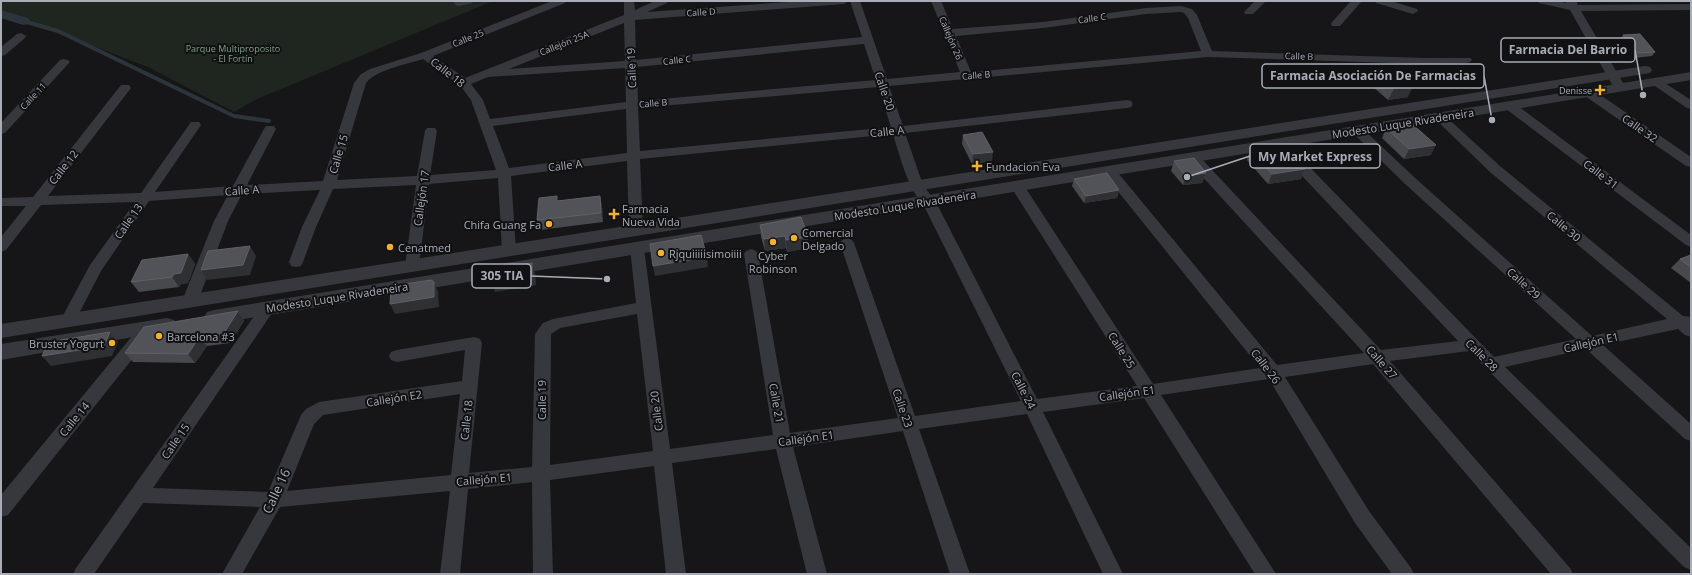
<svg xmlns="http://www.w3.org/2000/svg" width="1692" height="575" font-family="'Open Sans',sans-serif">
	<rect width="100%" height="100%" fill="#161618"/>
	<path fill="#1e261f" d="M1 1H493L257 99 234 112 148 67 1 11Z"/>
	<g fill="none" stroke-linecap="round" stroke-linejoin="round">
		<path stroke="#2c353c" stroke-width="4" d="M23 21 58 31 234 116 269 121"/>
		<path fill="#2c353c" fill-rule="evenodd" d="M1 10 28 18 30 21 28 24 23 25 1 18Z"/>
		<g fill="#37383d" fill-rule="evenodd">
			<path d="M455 1H473L472 3 459 6 455 5 454 3Z"/>
			<path d="M552 1H566L565 3 433 56 465 78 624 15V1H634L635 10 655 1H668L667 3 647 12 802 1H849L844 4 635 20 636 60 862 37 850 1H860L887 79 960 72 931 1H941L953 29 1043 22 1146 8 1181 6 1192 9 1197 15 1212 51 1424 58H1470L1472 60 1470 62 1466 63 1424 64 1208 57 889 86 903 126 1127 100 1131 101 1133 104 1131 107 1127 108 905 133 923 185 935 201 933 204 937 205 939 208 1037 399 1137 386 1011 187 1013 184 1018 183 1023 184 1153 384 1260 368 1104 174 1102 171 1104 168H1114L1277 365 1364 353 1188 161 1187 158 1188 155H1198L1381 350 1458 341 1286 159 1285 156 1286 153H1296L1494 357 1576 339 1404 183 1354 134 1352 131 1354 128H1362L1414 177 1592 336 1667 319 1490 172 1433 117 1435 114H1443L1500 166 1683 316 1691 317V337L1685 335 1678 329 1603 345 1691 424V441L1685 439 1586 349 1505 367 1691 548V570L1684 567 1469 351 1390 361 1570 568 1573 574H1551L1373 364 1285 377 1369 511 1411 568 1414 574H1392L1355 523 1269 379 1161 395 1276 574H1255L1144 398 1043 412 1123 574H1103L1027 414 919 429 970 574H950L903 431 793 447 827 574H807L776 449 672 463 686 574H666L654 466 550 480 553 574H533L532 482 468 489 460 574H440L450 491 280 507 242 574H222L260 507 143 503 94 574H73L76 568 262 305 267 303 272 305 275 309 272 313 153 488 268 492 301 415 306 409 319 402 462 381 465 350 397 362 391 360 389 356 391 352 397 350 474 337 480 339 482 343 469 473 532 467 535 334 543 323 553 319 636 303 630 248 632 245 637 243 642 245 644 248 670 449 773 435 744 254 746 251 751 249 756 251 758 254 790 433 898 418 840 243 842 240 847 238 852 240 854 243 915 416 1021 401 925 208 927 205C911 201 898 150 893 134L640 159 643 231 641 234 636 236 631 234 629 231 627 161 511 176 516 251 514 254 509 256 504 254 502 251 498 178 429 184 419 266 417 270 412 271 407 270 405 266 416 185 333 189 316 227 303 262 301 266 296 267 291 266 289 262 302 227 320 190 242 194 228 221 198 301 195 305 190 306 185 305 182 301 214 221 228 195 149 201 101 271 73 325 68 327 63 325 60 321 90 265 135 202 41 205 6 250 1 252V237L26 206H1V198L33 197 121 85H129L131 88 48 196 141 193 191 122H199L201 125 155 192 233 186 264 129 266 126H274L276 129 247 185 323 181 354 83 361 74 370 69 421 53ZM1181 12 1184 13 1188 18 1201 51 971 72 956 36 1043 28 1146 14ZM624 23 625 61 509 69ZM864 44 876 80 638 101 637 67ZM423 59 460 85 471 100 496 170 430 175 437 131 435 128H427L425 131 417 176 337 180 366 83C375 70 408 64 423 59ZM625 68 626 102 490 119 483 100 471 84 488 77ZM878 87 891 127 640 151 638 108ZM626 109 627 153 509 168 493 126ZM637 314 653 451 550 465 551 334 560 328ZM460 394 451 475 287 491 314 424 323 415Z"/>
			<path d="M1255 1H1266L1253 14H1245L1244 12Z"/>
			<path d="M1351 1H1362L1340 26H1332L1331 24 1332 22Z"/>
			<path d="M1375 1H1391L1417 9 1418 11 1413 14 1376 3Z"/>
			<path d="M1538 1H1557L1566 3V1H1576L1578 5 1691 4V10L1581 11 1626 88 1624 91H1616L1614 88 1570 10 1539 3Z"/>
			<path d="M21 33 26 36 25 38 5 55 1 56V47L17 34Z"/>
			<path d="M64 59 68 60 70 62 68 64 5 133 1 134V123L60 60Z"/>
			<path d="M1656 78 1660 80 1691 100V109L1687 108 1652 84 1650 82 1652 80Z"/>
			<path d="M1589 89 1593 90 1691 157V167L1686 166 1585 96 1583 93 1585 90Z"/>
			<path d="M1510 102 1514 103 1691 235V247L1686 245 1506 109 1504 106 1506 103Z"/>
			<path d="M139 333 145 335 147 339 145 343 8 515 1 517V495L133 335Z"/>
		</g>
		<g fill="#37383d" fill-rule="evenodd">
			<path d="M1645 66 1650 67 1652 70 1650 73 1 338V324Z"/>
			<path d="M1691 72V80L214 324 207 322 204 317 207 312 214 310Z"/>
			<path d="M167 318 174 320 177 325 174 330 1 360V344Z"/>
		</g>
	</g>
	<g fill="#47494d">
		<path d="M1623 35 1655 52 1652 56 1634 58 1620 40Z"/>
		<path d="M1400 66 1408 97 1388 100 1372 86 1380 68Z"/>
		<path d="M1386 128 1431 155 1404 159 1382 138Z"/>
		<path d="M963 135 992 161 972 164 962 144Z"/>
		<path d="M1250 150 1305 169 1301 179 1268 184 1247 160Z"/>
		<path d="M1174 161 1206 173 1202 183 1183 185 1171 171Z"/>
		<path d="M1074 179 1119 190 1117 198 1084 203 1072 186Z"/>
		<path d="M600 196 602 206 603 222 540 230 537 220 558 201Z"/>
		<path d="M760 225 808 237V248L787 252 786 248 765 251 761 237Z"/>
		<path d="M188 254 195 264 188 283 181 284 179 287 139 292 131 282Z"/>
		<path d="M1691 255V283L1671 268 1680 259Z"/>
		<path d="M238 311 244 321 230 343 207 346 195 363 133 362 125 353Z"/>
	</g>
	<g fill="#2f3033">
		<path d="M1416 80 1408 97 1388 100 1397 83Z"/>
		<path d="M1436 145 1431 155 1404 159 1409 149Z"/>
		<path d="M993 152 992 161 972 164 973 154Z"/>
		<path d="M1305 169 1301 179 1268 184 1272 174Z"/>
		<path d="M1206 173 1202 183 1183 185 1186 176Z"/>
		<path d="M1119 190 1117 198 1084 203 1086 196Z"/>
		<path d="M600 196 602 206 603 222 601 213Z"/>
		<path d="M785 236 786 248 765 251 764 239Z"/>
		<path d="M808 237V248L787 252 786 240Z"/>
		<path d="M250 246 256 256 250 275 207 280 201 270Z"/>
		<path d="M188 254 195 264 188 283 181 284 179 287 172 277 174 274Z"/>
		<path d="M707 257 708 267 655 276 653 266Z"/>
		<path d="M532 263 535 273 536 285 495 292 492 282Z"/>
		<path d="M434 282 438 292 439 307 395 314 390 304Z"/>
		<path d="M238 311 244 321 230 343 224 333Z"/>
		<path d="M110 332 118 342 112 356 51 366 42 356Z"/>
		<path d="M200 336 207 346 195 363 188 354Z"/>
	</g>
	<g fill="#525359" stroke="#5f6168">
		<path d="M1640 34 1655 52 1638 53 1623 35Z"/>
		<path d="M1412 124 1436 145 1409 149 1386 128Z"/>
		<path d="M982 132 993 152 973 154 963 135Z"/>
		<path d="M1282 145 1305 169 1272 174 1250 150Z"/>
		<path d="M1194 158 1206 173 1186 176 1174 161Z"/>
		<path d="M1107 173 1119 190 1086 196 1074 179Z"/>
		<path d="M557 196V201L600 196 601 213 537 220 539 198Z"/>
		<path d="M801 217 808 237 786 240 785 236 764 239 760 225Z"/>
		<path d="M701 235 707 257 653 266 650 244Z"/>
		<path d="M250 246 243 265 201 270 208 251Z"/>
		<path d="M188 254 181 273 174 274 172 277 131 282 142 260Z"/>
		<path d="M1691 255V267L1680 259Z"/>
		<path d="M532 263V275L492 282 491 270Z"/>
		<path d="M431 280 434 282V297L390 304 391 286Z"/>
		<path d="M238 311 224 333 200 336 188 354 125 353 144 327Z"/>
		<path d="M110 332 104 346 42 356 49 342Z"/>
	</g>
	<g fill="#f2b134" stroke="#111113" stroke-width="1.5">
		<path d="M1598 84h4v4h4v4h-4v4h-4v-4h-4v-4h4z"/>
		<path d="M975 160h4v4h4v4h-4v4h-4v-4h-4v-4h4z"/>
		<path d="M612 208h4v4h4v4h-4v4h-4v-4h-4v-4h4z"/>
		<circle cx="549" cy="224" r="4"/>
		<circle cx="794" cy="238" r="4"/>
		<circle cx="773" cy="242" r="4"/>
		<circle cx="390" cy="247" r="4"/>
		<circle cx="661" cy="253" r="4"/>
		<circle cx="159" cy="336" r="4"/>
		<circle cx="112" cy="343" r="4"/>
	</g>
	<g text-anchor="middle" dominant-baseline="central" stroke-width="4" stroke-linejoin="round" paint-order="stroke">
		<g font-size="9" fill="#a8adb8" stroke="#111113">
			<text transform="translate(701 12) rotate(-4)">Calle D</text>
			<text transform="translate(1092 18) rotate(-8)">Calle C</text>
			<text transform="translate(468 38) rotate(-22)">Calle 25</text>
			<text transform="translate(951 38) rotate(67)">Callejón 26</text>
			<text transform="translate(564 43) rotate(-22)">Callejón 25A</text>
			<text transform="translate(1299 56) rotate(2)">Calle B</text>
			<text transform="translate(677 60) rotate(-6)">Calle C</text>
			<text transform="translate(976 75) rotate(-5)">Calle B</text>
			<text transform="translate(33 96) rotate(-47)">Calle 11</text>
			<text transform="translate(653 103) rotate(-5)">Calle B</text>
		</g>
		<g font-size="9" fill="#7fa381" stroke="#111113">
			<text x="233" y="48">Parque Multiproposito<tspan x="233" dy="10">- El Fortín</tspan></text>
		</g>
		<g font-size="9" fill="#a8adb8" stroke="#111113" text-anchor="end">
			<text x="1592" y="90">Denisse</text>
		</g>
		<g font-size="11" fill="#a8adb8" stroke="#111113">
			<text transform="translate(631 68) rotate(-92)">Calle 19</text>
			<text transform="translate(448 72) rotate(38)">Calle 18</text>
			<text transform="translate(885 91) rotate(71)">Calle 20</text>
			<text transform="translate(1403 123) rotate(-9)">Modesto Luque Rivadeneira</text>
			<text transform="translate(1640 128) rotate(35)">Calle 32</text>
			<text transform="translate(887 131) rotate(-6)">Calle A</text>
			<text transform="translate(338 154) rotate(-73)">Calle 15</text>
			<text transform="translate(565 165) rotate(-7)">Calle A</text>
			<text transform="translate(63 167) rotate(-52)">Calle 12</text>
			<text transform="translate(1601 174) rotate(37)">Calle 31</text>
			<text transform="translate(242 190) rotate(-4)">Calle A</text>
			<text transform="translate(421 198) rotate(-82)">Callejón 17</text>
			<text transform="translate(905 205) rotate(-9)">Modesto Luque Rivadeneira</text>
			<text transform="translate(128 221) rotate(-55)">Calle 13</text>
			<text transform="translate(1564 226) rotate(40)">Calle 30</text>
			<text transform="translate(1524 283) rotate(42)">Calle 29</text>
			<text transform="translate(337 297) rotate(-9)">Modesto Luque Rivadeneira</text>
			<text transform="translate(1591 342) rotate(-13)">Callejón E1</text>
			<text transform="translate(1122 350) rotate(58)">Calle 25</text>
			<text transform="translate(1482 355) rotate(45)">Calle 28</text>
			<text transform="translate(1382 362) rotate(49)">Calle 27</text>
			<text transform="translate(1266 366) rotate(53)">Calle 26</text>
			<text transform="translate(1024 390) rotate(63)">Calle 24</text>
			<text transform="translate(1127 393) rotate(-8)">Callejón E1</text>
			<text transform="translate(394 398) rotate(-9)">Callejón E2</text>
			<text transform="translate(541 400) rotate(-90)">Calle 19</text>
			<text transform="translate(777 403) rotate(80)">Calle 21</text>
			<text transform="translate(903 408) rotate(71)">Calle 23</text>
			<text transform="translate(656 411) rotate(-97)">Calle 20</text>
			<text transform="translate(74 419) rotate(-51)">Calle 14</text>
			<text transform="translate(466 420) rotate(-84)">Calle 18</text>
			<text transform="translate(806 438) rotate(-8)">Callejón E1</text>
			<text transform="translate(175 441) rotate(-55)">Calle 15</text>
			<text transform="translate(484 479) rotate(-5)">Callejón E1</text>
		</g>
		<g font-size="11" fill="#a8adb8" stroke="#111113" text-anchor="start">
			<text x="986" y="166">Fundacion Eva</text>
			<text x="622" y="208">Farmacia<tspan x="622" dy="13">Nueva Vida</tspan></text>
			<text x="541" y="224" text-anchor="end">Chifa Guang Fa</text>
			<text x="802" y="232">Comercial<tspan x="802" dy="13">Delgado</tspan></text>
			<text x="398" y="247">Cenatmed</text>
			<text x="669" y="253">Rjquiiiiisimoiiii</text>
			<text x="773" y="255" text-anchor="middle">Cyber<tspan x="773" dy="13">Robinson</tspan></text>
			<text x="167" y="336">Barcelona #3</text>
			<text x="104" y="343" text-anchor="end">Bruster Yogurt</text>
		</g>
		<g font-size="13" fill="#a8adb8" stroke="#111113">
			<text transform="translate(276 491) rotate(-65)">Calle 16</text>
		</g>
	</g>
	<path fill="none" stroke="#a8adb8" stroke-width="1.5" d="M1643 95L1635 50M1492 120L1484 76M1187 177L1250 156M607 279L531 276"/>
	<g fill="#a8adb8" stroke="#111113" stroke-width="1.5">
		<circle cx="1643" cy="95" r="4"/>
		<circle cx="1492" cy="120" r="4"/>
		<circle cx="1187" cy="177" r="4"/>
		<circle cx="607" cy="279" r="4"/>
	</g>
	<g fill="#111113" stroke="#a8adb8" stroke-width="1.5">
		<rect x="1501" y="38" width="134" height="24" rx="4"/>
		<rect x="1262" y="64" width="222" height="24" rx="4"/>
		<rect x="1250" y="144" width="130" height="24" rx="4"/>
		<rect x="472" y="264" width="59" height="24" rx="4"/>
	</g>
	<g font-size="12" text-anchor="middle" font-weight="bold" fill="#a8adb8">
		<text x="1568" y="54">Farmacia Del Barrio</text>
		<text x="1373" y="80">Farmacia Asociación De Farmacias</text>
		<text x="1315" y="161">My Market Express</text>
		<text x="502" y="280">305 TIA</text>
	</g>
	<rect width="1692" height="575" fill="none" stroke="#a8adb8" stroke-width="4"/>
</svg>
